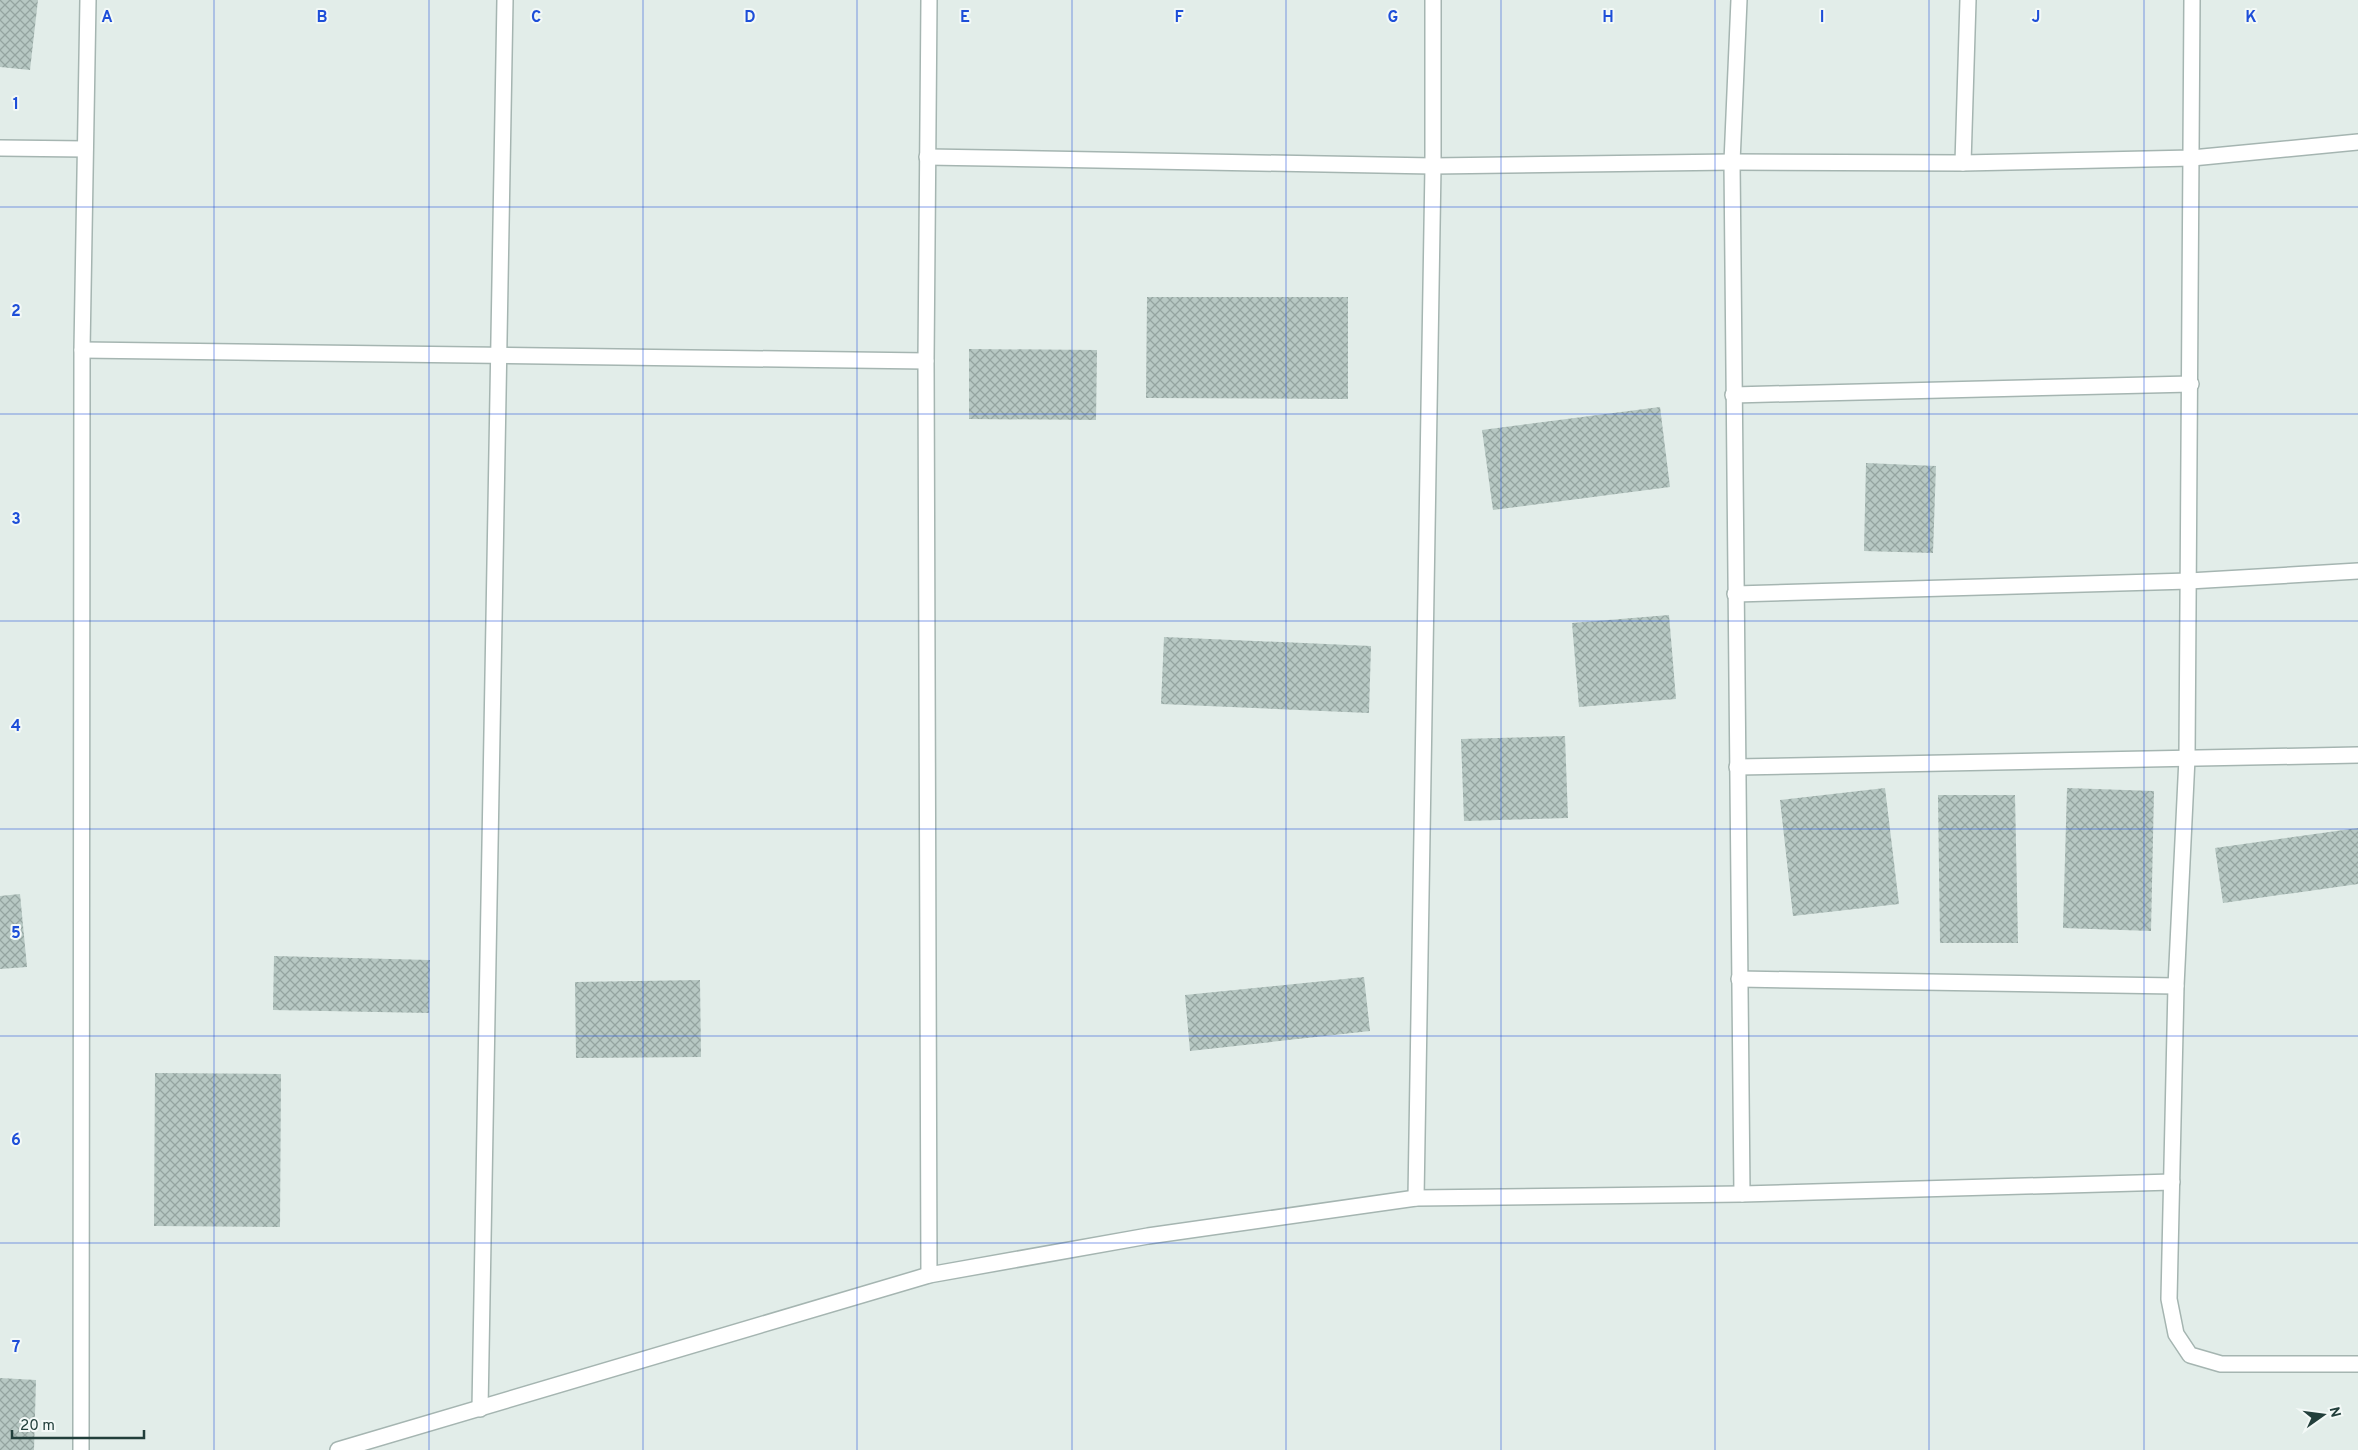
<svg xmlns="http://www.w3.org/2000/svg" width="2358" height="1450" font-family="Overpass,sans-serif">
	<defs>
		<pattern id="building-cross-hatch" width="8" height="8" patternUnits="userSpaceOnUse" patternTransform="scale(1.25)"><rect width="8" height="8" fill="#b7c8c3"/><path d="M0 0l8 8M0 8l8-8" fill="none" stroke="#94a4a0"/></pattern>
	</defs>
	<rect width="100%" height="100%" fill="#e2ede9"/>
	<g fill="url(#building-cross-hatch)">
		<path d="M0 0H38L30 70 0 67Z"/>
		<path d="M1147 297H1348V399L1146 398Z"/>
		<path d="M969 349 1097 350 1096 420 969 419Z"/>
		<path d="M1660 407 1670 487 1493 510 1482 430Z"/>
		<path d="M1866 463 1936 466 1933 553 1864 551Z"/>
		<path d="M1669 615 1676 699 1579 707 1572 623Z"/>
		<path d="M1164 637 1371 646 1369 713 1161 704Z"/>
		<path d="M1565 736 1568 818 1464 821 1461 739Z"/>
		<path d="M1885 788 1899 904 1793 916 1780 800Z"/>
		<path d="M2067 788 2154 791 2151 931 2063 928Z"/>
		<path d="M1938 795H2015L2018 943H1940Z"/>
		<path d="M2358 828V884L2223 903 2215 848Z"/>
		<path d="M20 894 27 967 0 969V896Z"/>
		<path d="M274 956 430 960 429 1013 273 1010Z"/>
		<path d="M1364 977 1370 1031 1190 1051 1185 995Z"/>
		<path d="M700 980 701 1057 576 1058 575 982Z"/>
		<path d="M155 1073 281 1074 280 1227 154 1226Z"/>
		<path d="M0 1378 36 1380 34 1450H0Z"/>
	</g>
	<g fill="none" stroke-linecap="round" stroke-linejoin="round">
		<defs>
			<g id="minor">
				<path d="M929 0 926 361 929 1275"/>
				<path d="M1739 0 1732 162 1742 1194"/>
				<path d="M2192 0 2187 758 2176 986 2169 1299 2176 1334 2190 1355 2221 1364H2358"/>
				<path d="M0 148 85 149"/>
				<path d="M927 157 1433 166 1732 162 1963 163 2192 158 2358 142"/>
				<path d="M1963 163 1968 0"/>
				<path d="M82 350 926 361"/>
				<path d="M1733 395 2191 384"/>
				<path d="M1735 594 2189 581 2358 571"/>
				<path d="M1737 767 2358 755"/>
				<path d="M1739 979 2176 986"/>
				<path d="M1416 1198 1433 166V0"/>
				<path d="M480 1409 505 0"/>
				<path d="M81 1450 82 350 88 0"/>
				<path d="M338 1450 929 1275 1148 1236 1416 1198 1742 1194 2172 1182"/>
			</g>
		</defs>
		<use href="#minor" stroke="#a5b5b1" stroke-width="18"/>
		<use href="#minor" stroke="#fff" stroke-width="15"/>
	</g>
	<path fill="none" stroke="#1d4ed8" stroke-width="1" stroke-opacity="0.55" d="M214 0V1450M429 0V1450M643 0V1450M857 0V1450M1072 0V1450M1286 0V1450M1501 0V1450M1715 0V1450M1929 0V1450M2144 0V1450M0 207H2358M0 414H2358M0 621H2358M0 829H2358M0 1036H2358M0 1243H2358"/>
	<g font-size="16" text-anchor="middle" font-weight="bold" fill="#1d4ed8" stroke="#f3f9f7" stroke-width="4" stroke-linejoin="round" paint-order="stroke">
		<text x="107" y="22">A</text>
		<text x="322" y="22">B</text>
		<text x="536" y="22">C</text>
		<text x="750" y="22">D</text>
		<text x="965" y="22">E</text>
		<text x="1179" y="22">F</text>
		<text x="1393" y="22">G</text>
		<text x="1608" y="22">H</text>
		<text x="1822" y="22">I</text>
		<text x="2036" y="22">J</text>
		<text x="2251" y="22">K</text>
		<text x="16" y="109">1</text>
		<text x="16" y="316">2</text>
		<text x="16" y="524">3</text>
		<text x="16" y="731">4</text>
		<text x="16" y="938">5</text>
		<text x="16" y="1145">6</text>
		<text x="16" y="1352">7</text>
	</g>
	<g transform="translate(2323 1415) rotate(76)" stroke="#f3f9f7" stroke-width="4" paint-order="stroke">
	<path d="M0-4L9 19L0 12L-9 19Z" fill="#223f3b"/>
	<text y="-8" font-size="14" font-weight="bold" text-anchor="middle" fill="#223f3b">N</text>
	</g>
	<path d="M12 1430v8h132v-8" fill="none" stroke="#223f3b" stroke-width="2.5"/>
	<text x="20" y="1430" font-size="15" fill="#223f3b" stroke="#f3f9f7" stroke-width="4" paint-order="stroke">20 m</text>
</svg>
